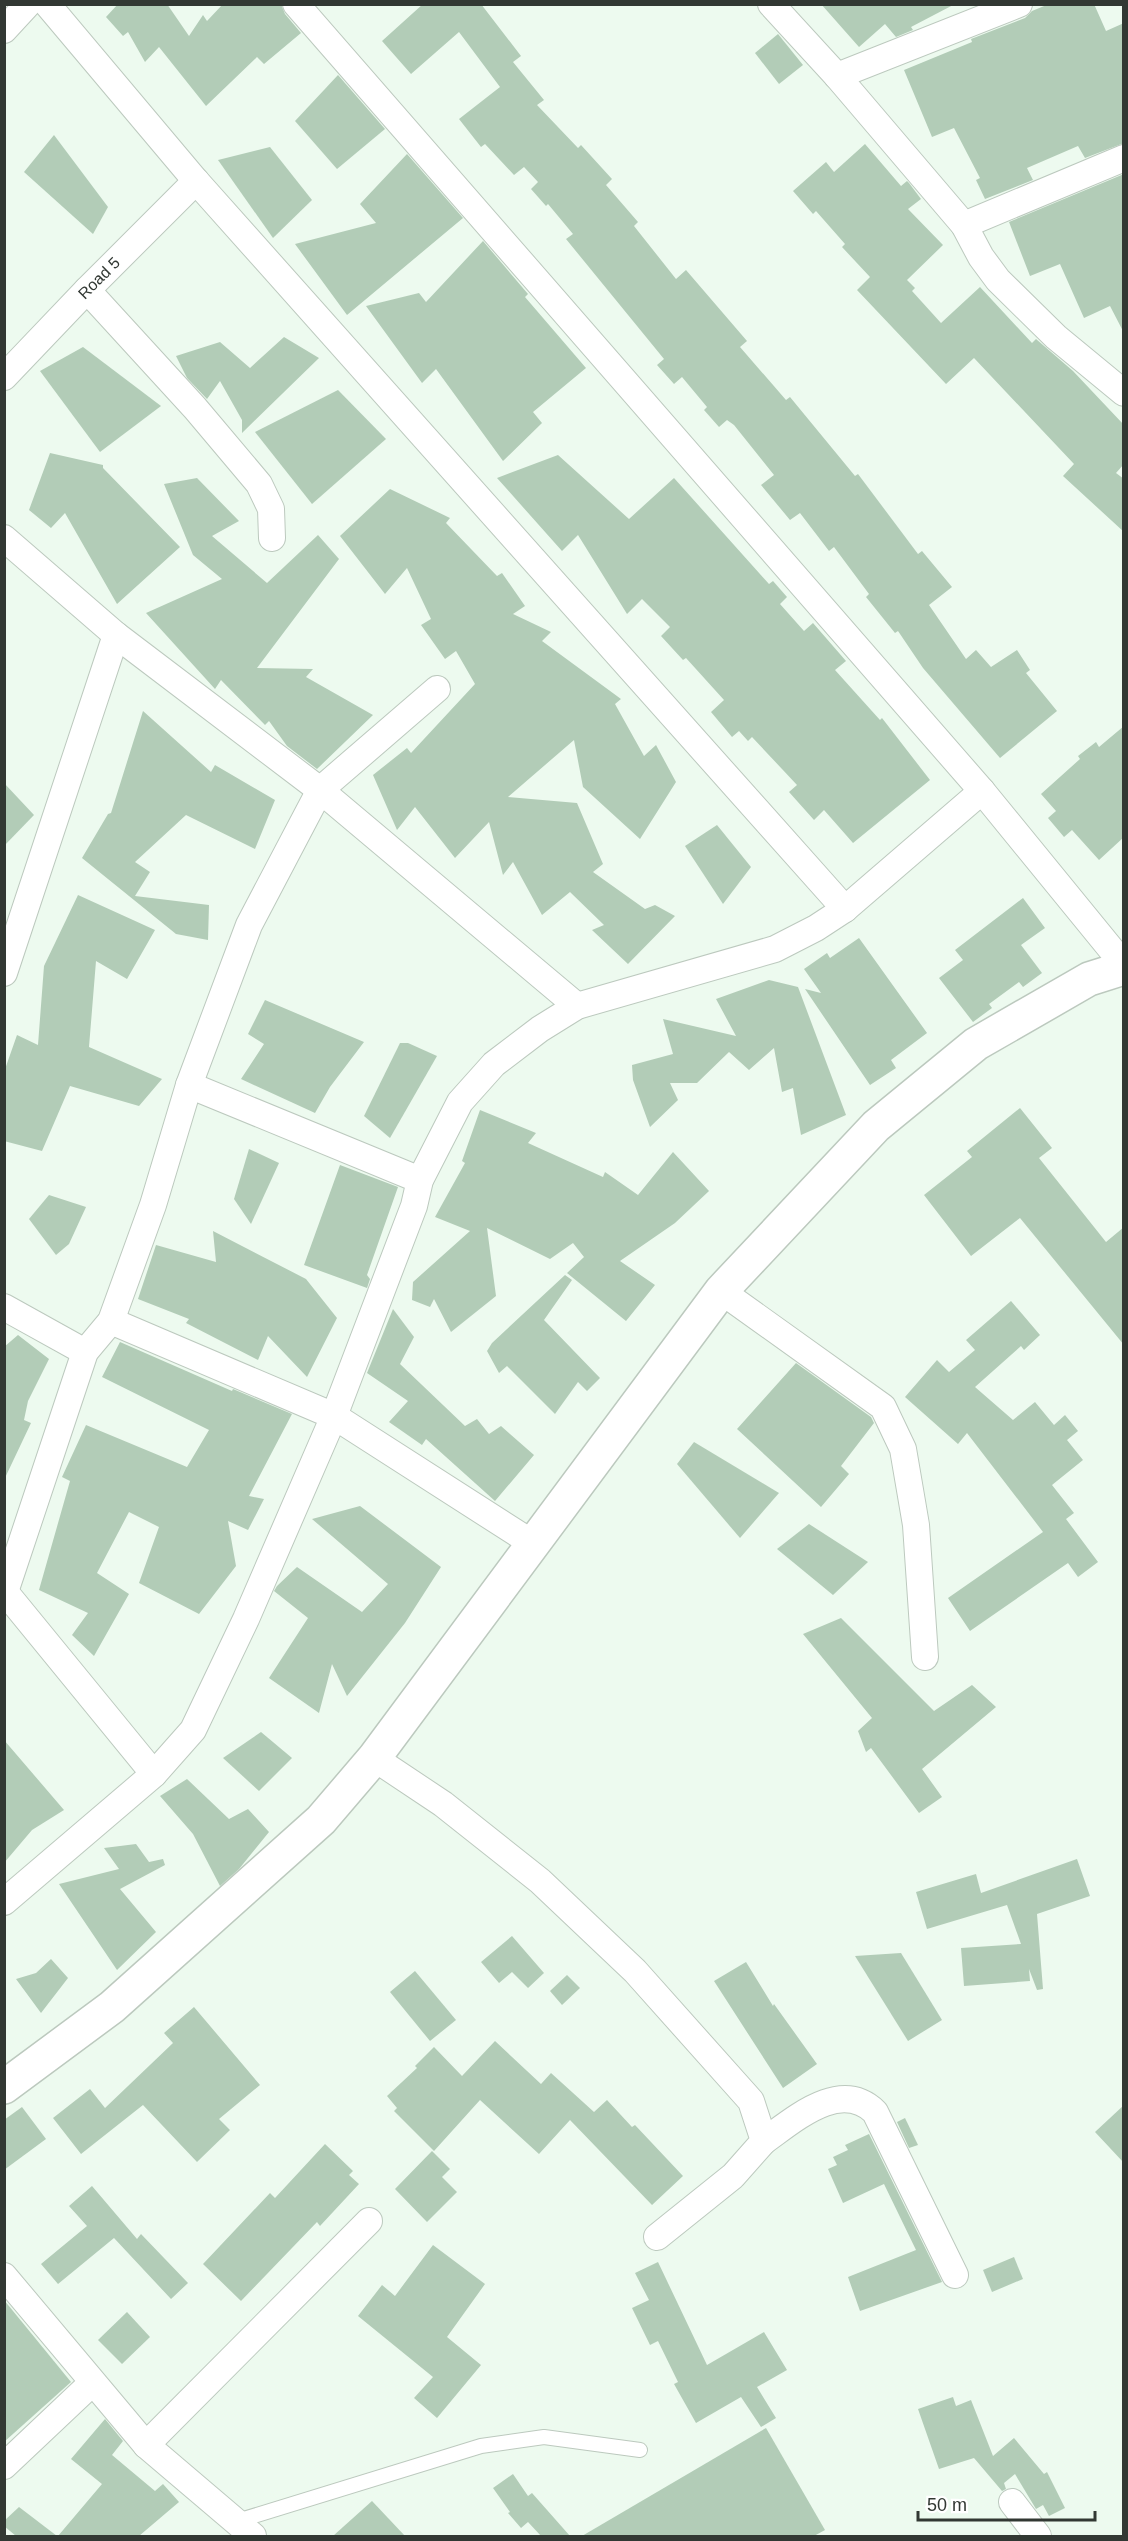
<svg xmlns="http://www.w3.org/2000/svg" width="1128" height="2541" font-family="Helvetica,sans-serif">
	<rect width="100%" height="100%" fill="#edfaef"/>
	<g fill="#b2ccb7">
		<path d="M118 4H167L189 36 203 15 207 21 223 4H281L285 14 301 33 264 64 257 57 206 106 159 47 145 62 128 32 123 36 106 17Z"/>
		<path d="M423 4H481L521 56 513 62 544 100 537 105 578 148 581 145 612 179 606 185 638 222 634 226 676 279 686 270 747 341 740 347 786 400 790 397 855 476 858 474 918 554 922 551 952 587 929 605 966 659 976 650 991 667 1017 650 1030 670 1026 673 1057 711 1000 758 923 668 898 631 895 633 866 597 869 594 834 547 829 551 800 513 790 520 761 485 774 475 734 425 727 420 719 427 704 410 707 407 682 377 674 384 657 365 664 359 566 239 573 234 548 204 546 206 531 189 538 182 524 167 514 175 485 144 481 147 459 119 500 87 459 32 411 74 382 41Z"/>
		<path d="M821 4H955L911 27 913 30 896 37 885 24 859 47Z"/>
		<path d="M1049 4H1094L1106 31 1124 23V143L1085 158 1078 146 1027 168 1033 180 985 199 976 180 980 178 954 128 932 137 904 70 972 42 971 39 1025 18 1032 11Z"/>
		<path d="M778 34 803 65 779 84 755 53Z"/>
		<path d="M338 75 385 129 337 169 295 121Z"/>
		<path d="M54 135 108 207 93 234 24 172Z"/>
		<path d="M865 144 901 186 907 181 909 183 921 199 908 209 943 245 907 280 915 288 912 291 941 323 980 287 1032 343 1036 339 1073 371 1124 425V464L1116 473 1124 479V532L1063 476 1074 464 974 358 946 384 857 290 870 277 842 247 845 244 816 211 813 214 793 191 826 162 834 172Z"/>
		<path d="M270 147 312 200 273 238 218 160Z"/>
		<path d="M407 154 463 218 347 315 295 244 376 223 360 204Z"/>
		<path d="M1124 174V333L1110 306 1084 318 1060 264 1030 276 1009 222Z"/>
		<path d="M483 241 528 294 525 297 586 368 533 412 542 423 503 461 436 369 422 383 366 306 419 293 426 302Z"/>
		<path d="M284 337 319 358 242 433V420L220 381 207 399 187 378 176 356 220 342 250 368Z"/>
		<path d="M83 347 161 406 100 452 40 371Z"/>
		<path d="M338 390 386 439 312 504 255 432Z"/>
		<path d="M50 453 103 465V468L180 547 117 604 65 513 51 528 29 510Z"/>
		<path d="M558 455 629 519 674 478 769 584 773 581 787 597 780 604 804 631 813 623 846 661 835 670 880 720 882 718 930 780 853 843 824 810 814 820 789 792 797 785 752 737 748 741 739 731 732 737 711 712 724 700 686 658 683 660 661 636 670 627 642 599 627 614 578 535 562 551 497 478Z"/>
		<path d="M197 478 239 521 212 536 267 583 318 535 339 559 257 668 313 669 306 677 373 715 317 769 287 746 269 721 265 725 221 680 215 689 146 613 222 579 193 555 164 484Z"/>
		<path d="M390 489 450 518 446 523 497 576 502 573 525 606 513 614 551 632 542 641 621 699 615 704 644 756 656 745 676 782 640 839 583 787 574 740 508 797 577 803 603 864 593 872 645 909 655 905 675 916 628 964 592 930 604 925 570 892 542 915 513 862 503 875 489 822 455 858 415 807 397 830 373 775 407 748 411 753 475 684 456 651 445 659 421 625 431 619 407 568 385 594 340 536Z"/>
		<path d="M143 711 211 772 215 765 275 800 255 849 186 815 135 862 150 872 135 896 209 905 208 940 176 934 82 858 108 814 111 813Z"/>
		<path d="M1124 726V837L1099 860 1072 830 1064 837 1048 818 1056 811 1041 794 1080 759 1078 756 1096 742 1099 747Z"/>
		<path d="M4 783 34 815 4 846Z"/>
		<path d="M717 825 751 867 723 904 685 846Z"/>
		<path d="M78 895 155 930 127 979 96 961 89 1047 162 1079 139 1106 70 1086 42 1151 4 1141V1072L17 1035 38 1045 44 966Z"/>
		<path d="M1023 898 1045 928 1021 945 1042 973 1023 987 1019 982 989 1004 992 1008 973 1022 939 978 963 960 955 950Z"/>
		<path d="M859 938 927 1033 891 1060 896 1068 870 1085 805 989 821 993 804 969 827 953 830 958Z"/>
		<path d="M769 980 798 987 846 1115 801 1135 793 1088 782 1092 774 1048 749 1070 729 1052 697 1083H670L678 1100 650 1127 633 1080 632 1065 673 1054 663 1019 736 1036 716 999Z"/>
		<path d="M265 1000 364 1042 330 1087 315 1113 241 1079 264 1044 248 1034Z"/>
		<path d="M400 1043H408L437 1056 390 1138 364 1116Z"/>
		<path d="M1020 1108 1052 1148 1039 1158 1106 1242 1124 1227V1345L1020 1218 971 1256 924 1195 972 1157 967 1151Z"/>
		<path d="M480 1110 536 1133 528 1143 603 1177 605 1172 638 1195 673 1152 709 1191 675 1223 620 1261 655 1285 626 1321 567 1273 584 1257 573 1243 550 1259 487 1228 496 1296 451 1332 434 1299 430 1307 412 1300 413 1282 470 1231 435 1217 465 1163 462 1161Z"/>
		<path d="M249 1149 279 1163 251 1224 234 1199Z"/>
		<path d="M340 1165 398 1187 367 1275 370 1279 367 1288 304 1265Z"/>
		<path d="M49 1195 86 1207 69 1244 56 1255 29 1219Z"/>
		<path d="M213 1231 306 1279 337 1318 307 1377 268 1336 258 1360 186 1323 189 1319 138 1299 156 1245 216 1262Z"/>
		<path d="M565 1275 572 1280 544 1320 600 1378 587 1391 578 1382 555 1414 507 1366 499 1373 487 1351 492 1343Z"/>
		<path d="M1011 1301 1040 1335 1024 1350 1021 1346 975 1387 1013 1420 1035 1402 1054 1425 1065 1415 1078 1431 1067 1440 1083 1460 1052 1485 1074 1513 1066 1519 1098 1562 1078 1577 1068 1563 970 1631 948 1598 1043 1532 967 1433 958 1444 905 1397 937 1360 949 1372 975 1350 966 1340Z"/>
		<path d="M393 1309 414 1337 400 1364 465 1426 477 1419 489 1434 501 1426 534 1455 495 1501 426 1439 422 1445 389 1422 408 1401 367 1373Z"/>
		<path d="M18 1335 49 1359 28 1401 24 1420 31 1423 4 1480V1347Z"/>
		<path d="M120 1342 232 1391 233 1389 292 1414 249 1496 264 1499 248 1530 228 1521 236 1566 199 1614 139 1583 159 1527 129 1512 97 1573 129 1594 94 1656 72 1635 88 1613 39 1590 70 1481 62 1477 86 1425 187 1467 209 1430 102 1377Z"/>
		<path d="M796 1363 871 1417 874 1423 841 1466 849 1474 821 1507 737 1429Z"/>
		<path d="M694 1442 779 1493 740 1538 677 1464Z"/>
		<path d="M360 1506 441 1567 405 1623 347 1696 332 1664 319 1713 269 1678 308 1618 274 1591 277 1586 297 1567 362 1612 388 1584 312 1519Z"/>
		<path d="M809 1524 868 1562 833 1595 777 1549Z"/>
		<path d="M841 1618 934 1711 972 1685 996 1707 922 1769 942 1797 919 1813 871 1748 866 1752 858 1731 872 1718 803 1634Z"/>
		<path d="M261 1732 292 1758 259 1791 223 1758Z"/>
		<path d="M4 1740 64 1810 32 1830 4 1863Z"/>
		<path d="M187 1779 229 1819 248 1809 269 1832 239 1869 220 1886 193 1834 160 1796Z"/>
		<path d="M136 1844 149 1862 163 1859 165 1865 120 1889 156 1932 117 1970 59 1884 119 1869 104 1848Z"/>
		<path d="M1077 1859 1090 1896 1037 1914 1043 1989 1037 1990 1029 1969 1030 1981 964 1986 961 1948 1021 1944 1007 1905 927 1929 916 1892 976 1874 981 1893Z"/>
		<path d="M512 1936 544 1973 528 1988 512 1972 499 1983 481 1962Z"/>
		<path d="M901 1953 942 2020 908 2041 855 1956Z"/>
		<path d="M51 1959 68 1978 41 2013 16 1979 36 1973Z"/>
		<path d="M746 1962 773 2006 774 2004 817 2064 783 2088 714 1981Z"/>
		<path d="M415 1971 456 2020 430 2041 390 1992Z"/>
		<path d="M567 1975 580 1988 562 2005 550 1991Z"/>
		<path d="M194 2007 260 2085 219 2119 230 2130 197 2162 143 2105 81 2154 53 2118 90 2089 105 2108 173 2043 164 2033Z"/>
		<path d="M495 2041 541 2084 551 2073 594 2112 607 2100 632 2127 635 2125 683 2176 652 2205 570 2120 539 2154 480 2100 434 2151 394 2111 397 2108 387 2096 417 2068 415 2066 434 2047 462 2076Z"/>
		<path d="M1124 2105V2163L1095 2132Z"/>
		<path d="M22 2107 46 2139 4 2170V2120Z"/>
		<path d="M905 2118 918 2145 909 2148 897 2122Z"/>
		<path d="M869 2134 942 2282 860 2311 848 2277 916 2250 884 2184 843 2203 828 2169 837 2165 833 2157 848 2150 845 2145Z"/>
		<path d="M325 2144 353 2171 349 2175 359 2184 320 2226 317 2222 241 2301 203 2264 270 2193 275 2198Z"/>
		<path d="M432 2151 450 2169 442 2177 457 2192 427 2222 395 2189Z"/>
		<path d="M92 2186 137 2239 141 2234 188 2283 171 2299 114 2238 58 2284 41 2264 87 2226 69 2206Z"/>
		<path d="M433 2245 485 2284 447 2337 481 2365 437 2418 414 2398 433 2377 358 2316 382 2285 395 2296Z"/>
		<path d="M1014 2257 1023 2279 992 2292 983 2270Z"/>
		<path d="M658 2262 707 2365 764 2332 787 2370 757 2387 776 2418 761 2427 741 2397 696 2423 674 2384 678 2382 658 2341 650 2345 632 2308 649 2300 635 2273Z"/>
		<path d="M4 2300 71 2382 4 2442Z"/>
		<path d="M127 2312 150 2337 122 2364 98 2340Z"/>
		<path d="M953 2397 956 2406 971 2400 993 2456 1014 2438 1044 2474 1047 2472 1065 2508 1049 2516 1043 2505 1036 2509 1015 2474 1004 2483 1006 2489 1002 2491 974 2458 939 2469 918 2409Z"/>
		<path d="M105 2419 123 2441 112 2455 155 2491 163 2484 179 2502 139 2536H58L102 2484 71 2459Z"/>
		<path d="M766 2428 825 2530 814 2536H582Z"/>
		<path d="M513 2474 528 2496 532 2493 570 2536H541L528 2522 521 2528 508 2513 510 2512 493 2488Z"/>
		<path d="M372 2501 405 2536H333Z"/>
		<path d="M19 2507 57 2536H16L4 2526V2521Z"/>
	</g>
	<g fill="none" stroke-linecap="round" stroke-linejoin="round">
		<defs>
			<path id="service" d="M234 2522 481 2446 544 2437 640 2450"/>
			<g id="minor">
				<path d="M47 4 196 181 845 909"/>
				<path d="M296 4 982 791 1124 965"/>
				<path d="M771 4 837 76 964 225 981 257 998 280 1056 337 1124 393"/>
				<path d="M4 30 28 4"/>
				<path d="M837 76 1019 4"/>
				<path d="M964 225 1124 158"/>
				<path d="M87 290 195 408 259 484 271 509 272 538"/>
				<path d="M4 377 87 290 196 181"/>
				<path d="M4 538 116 635 320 790 577 1006"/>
				<path d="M4 973 116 635"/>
				<path d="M189 1085 420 1180"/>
				<path d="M721 1291 883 1407 903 1449 916 1525 925 1657"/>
				<path d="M4 1307 85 1352"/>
				<path d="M111 1321 334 1416 532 1543"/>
				<path d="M6 1593 154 1774"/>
				<path d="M4 1595 85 1352 111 1321 153 1205 189 1085 249 925 320 790 437 689"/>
				<path d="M374 1758 443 1804 540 1881 635 1971 751 2101 764 2141 733 2176 657 2237"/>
				<path d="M4 1902 154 1774 193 1730 246 1619 334 1416 414 1206 420 1180 460 1102 494 1064 540 1029 577 1006 775 949 816 928 845 909 982 791"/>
				<path d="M764 2141C794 2120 840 2078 875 2112L955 2275"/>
				<path d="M4 2276 146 2445 253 2536"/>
				<path d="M146 2445 369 2221"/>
				<path d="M4 2466 92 2383"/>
				<path d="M1012 2502 1038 2536"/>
			</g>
			<path id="tertiary" d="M4 2087 112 2007 321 1820 374 1758 721 1291 876 1126 976 1044 1089 979 1124 968"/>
		</defs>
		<use href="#service" stroke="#bcc9be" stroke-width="16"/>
		<use href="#minor" stroke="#bcc9be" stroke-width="28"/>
		<use href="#tertiary" stroke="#bcc9be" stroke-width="36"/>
		<use href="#service" stroke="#fff" stroke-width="14"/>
		<use href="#minor" stroke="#fff" stroke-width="26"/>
		<use href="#tertiary" stroke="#fff" stroke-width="33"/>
	</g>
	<g text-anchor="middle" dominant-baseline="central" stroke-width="6" stroke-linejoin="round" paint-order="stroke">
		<g font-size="16" fill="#323833" stroke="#fff">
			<text transform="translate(99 278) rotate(-45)">Road 5</text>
		</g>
	</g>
	<rect width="1128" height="2541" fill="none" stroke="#323833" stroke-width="12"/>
	<path d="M918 2511v9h177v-9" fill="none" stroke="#323833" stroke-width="3"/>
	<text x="927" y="2511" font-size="18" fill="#323833" stroke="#ffffff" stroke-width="4.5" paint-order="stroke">50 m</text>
</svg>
